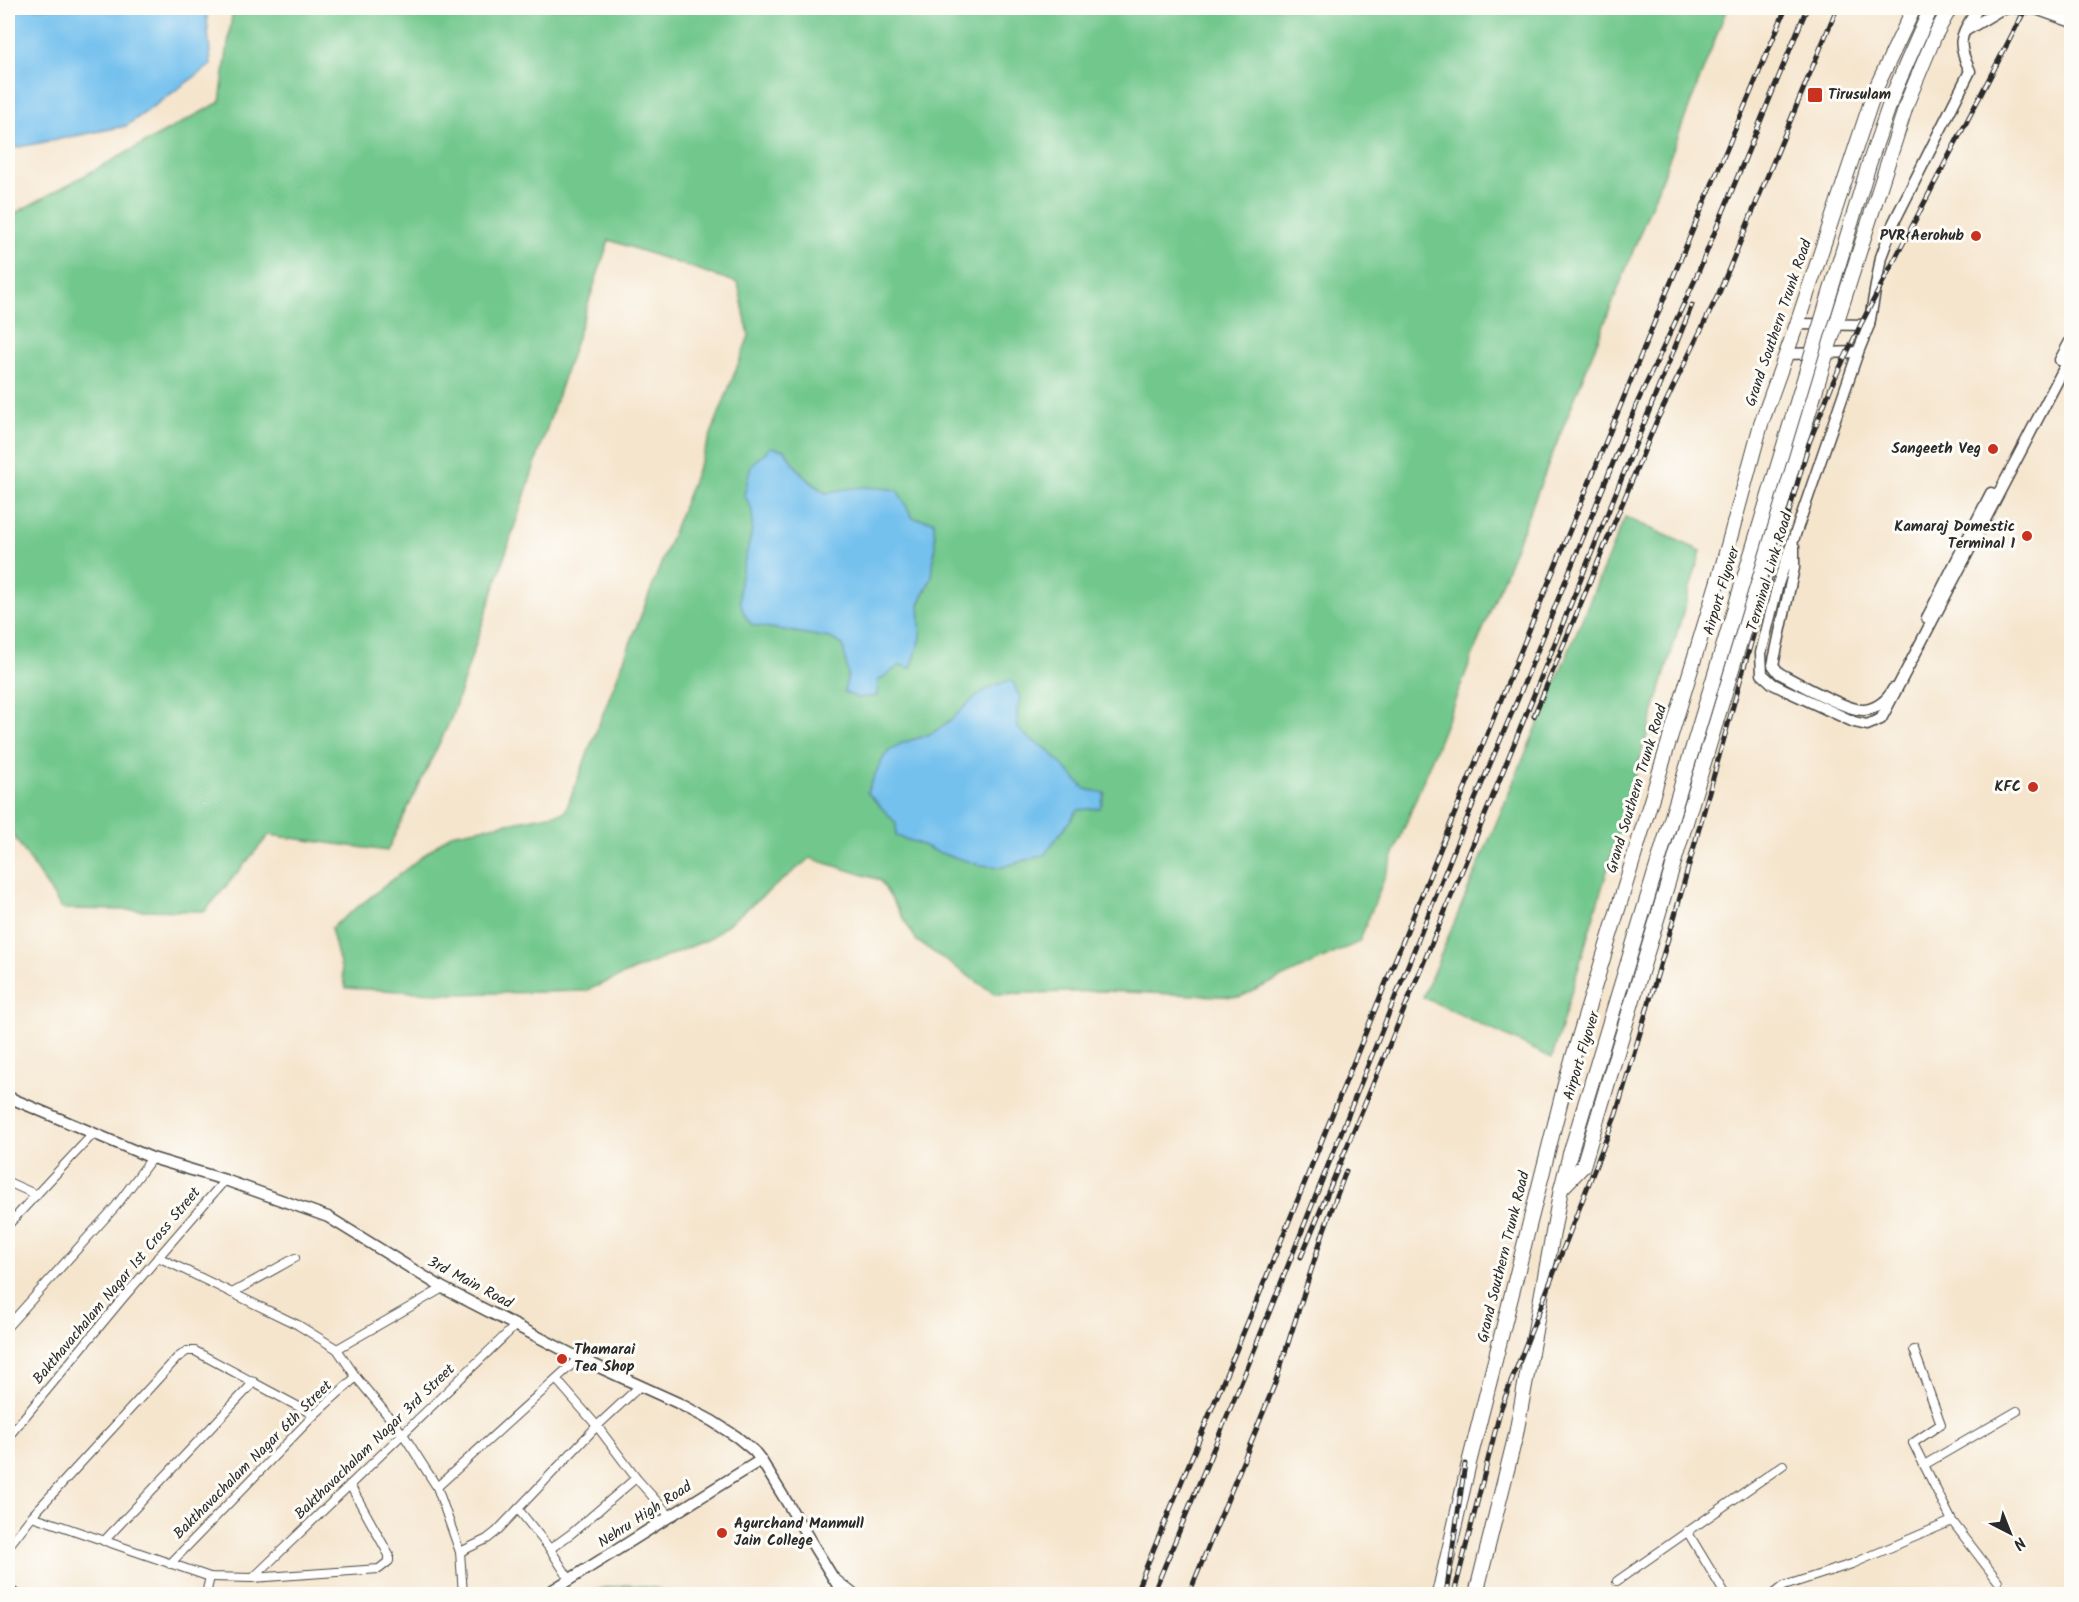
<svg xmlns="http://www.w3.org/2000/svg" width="2079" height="1602" font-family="Kalam,sans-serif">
	<rect width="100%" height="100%" fill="#fdfcf7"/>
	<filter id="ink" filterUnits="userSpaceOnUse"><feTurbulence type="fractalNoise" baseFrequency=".0167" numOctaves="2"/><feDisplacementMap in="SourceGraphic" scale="12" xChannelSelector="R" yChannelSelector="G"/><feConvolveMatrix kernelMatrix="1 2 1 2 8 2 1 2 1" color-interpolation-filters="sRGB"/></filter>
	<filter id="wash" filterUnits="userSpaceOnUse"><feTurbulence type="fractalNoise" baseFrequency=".008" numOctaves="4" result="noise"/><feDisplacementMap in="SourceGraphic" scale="24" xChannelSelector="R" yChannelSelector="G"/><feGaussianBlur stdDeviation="1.35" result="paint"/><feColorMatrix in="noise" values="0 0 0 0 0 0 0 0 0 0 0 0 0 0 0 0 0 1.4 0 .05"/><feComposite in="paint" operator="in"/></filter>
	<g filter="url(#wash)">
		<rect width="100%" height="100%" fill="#f5e5cd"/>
		<g fill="#71c78c" stroke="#4e795c" stroke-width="1.5">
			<path d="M233 8H1727L1660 183 1359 942 1240 997 1103 991 995 994 917 941 880 880 810 858 709 939 585 991 454 994 346 988 331 928 451 834 565 812 749 336 738 283 609 240 451 719 387 851 269 835 205 911 62 909 8 827V217L220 102Z"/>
			<path d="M1625 517 1701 551 1552 1058 1423 997Z"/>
			<path d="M629 1585 655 1588 676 1594H587L603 1588Z"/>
		</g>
		<g fill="#74c1ee" stroke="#50768c" stroke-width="1.5">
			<path d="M8 8H206L211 65 126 126 8 149Z"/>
			<path d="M771 447 785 450C797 470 806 480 826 493 853 486 869 486 897 490L913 518 934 521 935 547 932 576 919 605 921 638 911 668 900 665 878 681 877 696 857 698 844 692 848 675 843 645 830 638 752 625C721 591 757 549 752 512 751 506 747 500 744 495L751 465Z"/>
			<path d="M1012 680 1020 698 1017 712 1018 728 1029 739 1046 748 1085 789 1105 793 1100 808 1078 810 1044 855 1002 867 980 865 937 852 920 844 896 836V823L867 792C873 780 878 765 886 754 899 740 916 741 932 733 964 715 972 689 1012 680Z"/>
		</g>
	</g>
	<g filter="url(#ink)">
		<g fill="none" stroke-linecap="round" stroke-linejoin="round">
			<defs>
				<g id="minor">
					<path d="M8 1182 37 1195"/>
					<path d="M8 1225 93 1134"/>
					<path d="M158 1257 298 1325 337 1349 356 1377 403 1434 437 1487 460 1552 463 1594"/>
					<path d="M232 1293 295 1258"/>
					<path d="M8 1326 116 1206 152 1158"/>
					<path d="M337 1349 443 1288"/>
					<path d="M1914 1350 1941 1424 1913 1443 1952 1521 1998 1581"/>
					<path d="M556 1379 597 1426 636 1478 669 1515"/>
					<path d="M8 1437 123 1298 225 1180"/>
					<path d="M1924 1465 2017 1411"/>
					<path d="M437 1487 579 1358"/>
					<path d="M518 1509 550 1549 570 1580"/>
					<path d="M32 1516 210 1577 252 1578 379 1569 389 1561V1555L350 1485"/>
					<path d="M1687 1531 1725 1594"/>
					<path d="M104 1541 254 1382"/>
					<path d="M8 1547 32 1516 177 1358 187 1351H195L314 1415"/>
					<path d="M550 1549 572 1533 636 1478"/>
					<path d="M460 1552 487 1539 496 1532 597 1426 640 1386"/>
					<path d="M170 1564 314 1415 356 1377"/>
					<path d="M253 1578 516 1325"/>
					<path d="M835 1578 855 1594"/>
					<path d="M1617 1581 1783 1465"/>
					<path d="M206 1594 210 1577"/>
					<path d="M1774 1594 1784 1586 1852 1564 1952 1521"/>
				</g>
				<g id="tertiary">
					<path d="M1978 8C1961 36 1955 40 1970 71L1894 222 1881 257 1869 325 1858 352 1778 584 1761 653 1762 674 1773 684 1783 689 1854 722 1867 725 1881 719 2072 353"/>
					<path d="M2015 8 2036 9 2072 22"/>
					<path d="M1965 31 2000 10 2009 8"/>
					<path d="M1797 324 1869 325"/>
					<path d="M1787 354 1858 352"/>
					<path d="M2060 360 2072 338"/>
					<path d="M1794 547V568L1773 665 1779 673C1796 682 1847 711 1864 710 1876 709 1888 700 1893 689"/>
					<path d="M1927 618 1991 493"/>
					<path d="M8 1097 152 1158 225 1180 328 1217 443 1288 579 1358 678 1403 712 1421 737 1437 754 1451 761 1460 843 1594"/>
					<path d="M8 1591 14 1594"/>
					<path d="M546 1594C618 1550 688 1504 761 1460"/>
				</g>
				<g id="primary">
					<path d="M1561 1189 1583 1166 1827 352 1908 100 1935 35 1950 8"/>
					<path d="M1439 1594 1469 1463 1566 1080 1723 564 1761 424 1797 324 1875 90 1914 8"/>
					<path d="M1476 1594 1516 1434 1561 1189 1570 1154"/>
				</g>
			</defs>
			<use href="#minor" stroke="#494743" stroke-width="10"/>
			<use href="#tertiary" stroke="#494743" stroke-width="13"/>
			<use href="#primary" stroke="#494743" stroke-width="16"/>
			<use href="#minor" stroke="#fff" stroke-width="8"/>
			<use href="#tertiary" stroke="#fff" stroke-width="10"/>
			<use href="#primary" stroke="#fff" stroke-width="14"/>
			<defs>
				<g id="rail">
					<path d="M1534 716 1657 420 1719 293 1837 8"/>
					<path d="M1301 1257 1488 808 1692 305"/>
					<path d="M1135 1594 1259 1295 1663 301 1786 8"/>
					<path d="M1153 1594 1245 1373 1460 835 1519 696 1638 401 1695 280 1807 8"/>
					<path d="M1189 1594 1276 1381 1324 1230 1346 1171"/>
					<path d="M1446 1594 1465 1464"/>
					<path d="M1454 1594 1501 1408 1616 1114 1675 915 1740 681 1809 443 1833 382 1861 324 2026 8"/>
				</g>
			</defs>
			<use href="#rail" stroke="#2b2b2b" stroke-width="5"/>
			<use href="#rail" stroke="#fdfcf7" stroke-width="3" stroke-dasharray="9" stroke-linecap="butt"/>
			<defs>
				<path id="primary-bridge" d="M1570 1154 1869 164 1894 92 1931 8"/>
			</defs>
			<use href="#primary-bridge" stroke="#494743" stroke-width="16" stroke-linecap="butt"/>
			<use href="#primary-bridge" stroke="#fff" stroke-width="14"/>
		</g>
	</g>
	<g fill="#c8321e" stroke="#fdfcf7" stroke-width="2">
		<rect x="1807" y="87" width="16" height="16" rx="3"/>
		<circle cx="1976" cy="236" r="6"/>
		<circle cx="1993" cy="449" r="6"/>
		<circle cx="2027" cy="536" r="6"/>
		<circle cx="2033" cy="787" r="6"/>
		<circle cx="562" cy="1359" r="6"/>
		<circle cx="722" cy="1533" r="6"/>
	</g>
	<g text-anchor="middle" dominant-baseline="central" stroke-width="6" stroke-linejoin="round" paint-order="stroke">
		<g font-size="15" font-weight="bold" fill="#2b2b2b" stroke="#fdfcf7" text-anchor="end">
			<text x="1828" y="95" text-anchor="start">Tirusulam</text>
			<text x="1964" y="236">PVR Aerohub</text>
			<text x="1981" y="449">Sangeeth Veg</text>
			<text x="2015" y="527">Kamaraj Domestic<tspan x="2015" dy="17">Terminal 1</tspan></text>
			<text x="2021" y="787">KFC</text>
			<text x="574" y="1350" text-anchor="start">Thamarai<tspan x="574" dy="17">Tea Shop</tspan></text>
			<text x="734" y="1524" text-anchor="start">Agurchand Manmull<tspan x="734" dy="17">Jain College</tspan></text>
		</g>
		<g font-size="15" fill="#2b2b2b" stroke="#fdfcf7">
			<text transform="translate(1779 323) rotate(-71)">Grand Southern Trunk Road</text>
			<text transform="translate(1770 572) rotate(-73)">Terminal Link Road</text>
			<text transform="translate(1722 591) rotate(-73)">Airport Flyover</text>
			<text transform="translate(1637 789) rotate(-73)">Grand Southern Trunk Road</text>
			<text transform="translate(1582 1056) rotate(-73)">Airport Flyover</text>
			<text transform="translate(1504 1257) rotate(-76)">Grand Southern Trunk Road</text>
			<text transform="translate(470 1283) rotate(28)">3rd Main Road</text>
			<text transform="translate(117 1286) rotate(-50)">Bakthavachalam Nagar 1st Cross Street</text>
			<text transform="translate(375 1442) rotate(-44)">Bakthavachalam Nagar 3rd Street</text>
			<text transform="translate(253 1460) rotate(-45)">Bakthavachalam Nagar 6th Street</text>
			<text transform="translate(645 1515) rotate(-33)">Nehru High Road</text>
		</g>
	</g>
	<rect width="2079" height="1602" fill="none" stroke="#fdfcf7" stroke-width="30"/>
	<g transform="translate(2010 1533) rotate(138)" stroke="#fdfcf7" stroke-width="4.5" paint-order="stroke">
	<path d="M0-4.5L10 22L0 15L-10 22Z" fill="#2b2b2b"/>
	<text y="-9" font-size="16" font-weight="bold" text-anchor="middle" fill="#2b2b2b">N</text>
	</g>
</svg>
